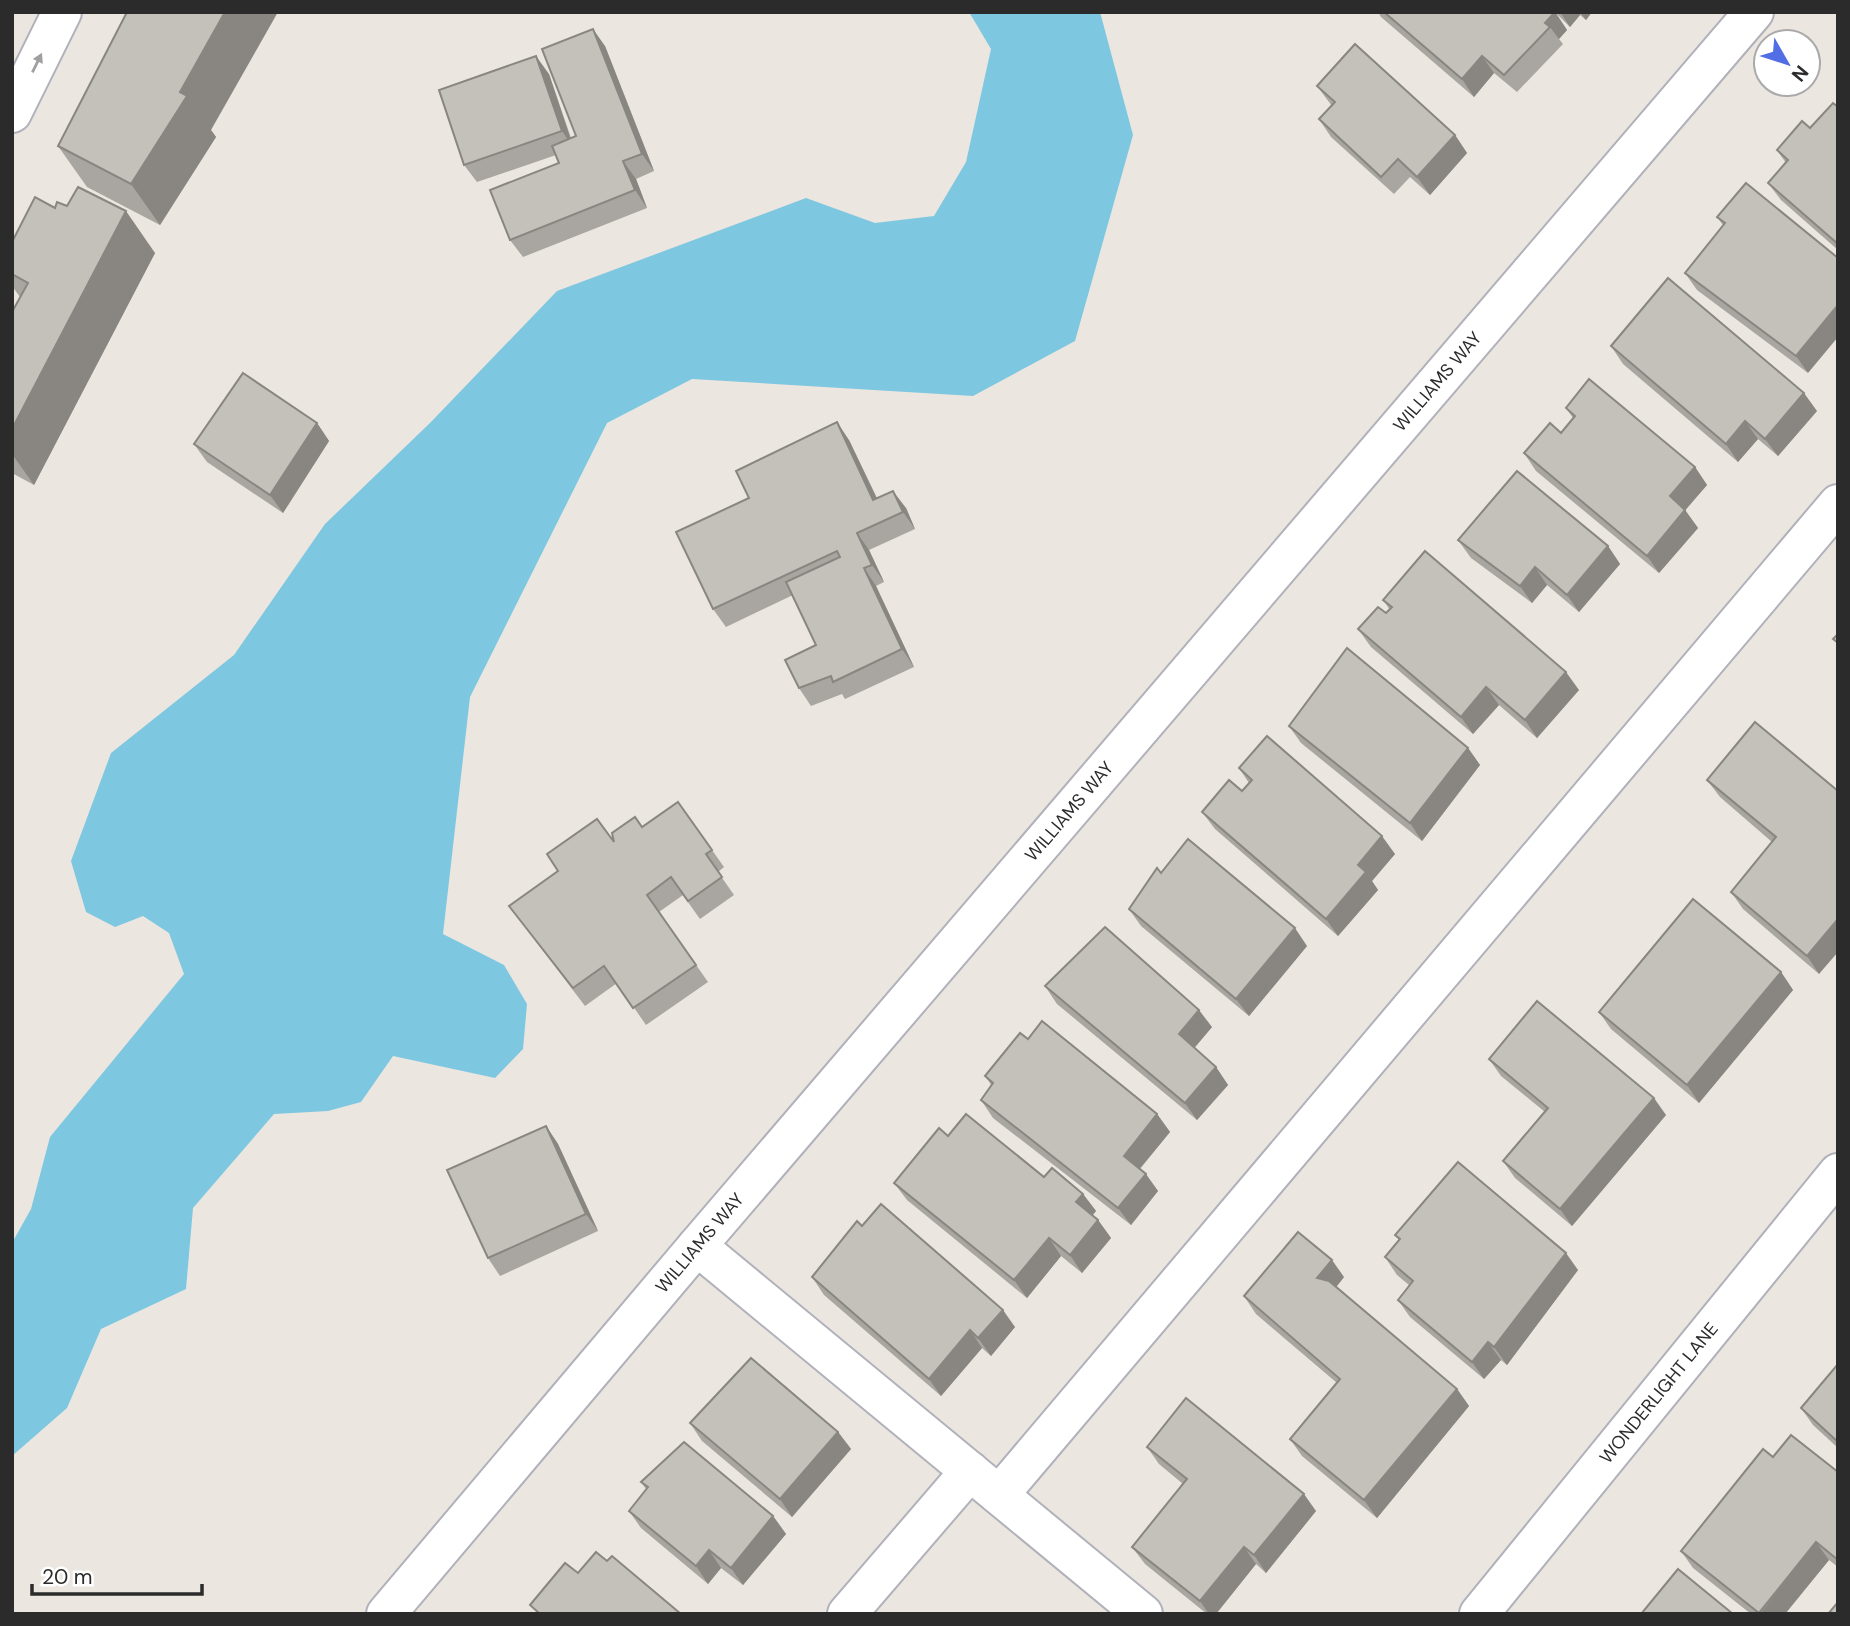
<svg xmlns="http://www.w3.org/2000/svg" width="1850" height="1626" font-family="'DM Sans',sans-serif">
	<rect width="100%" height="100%" fill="#ebe6df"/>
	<path fill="#7ec7e1" d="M969 12H1100L1133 135 1075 341 973 396 692 379 607 423 470 697 443 934 504 965 527 1004 523 1049 495 1078 393 1056 361 1102 328 1111 274 1114 193 1208 186 1289 101 1329 67 1408 12 1456V1243L31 1209 50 1137 184 974 169 933 143 916 115 927 86 912 71 861 111 753 234 655 325 524 430 423 557 291 806 198 875 223 934 216 966 162 991 49Z"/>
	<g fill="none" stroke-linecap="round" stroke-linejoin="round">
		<defs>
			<g id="minor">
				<path d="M12 113 62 12"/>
				<path d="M697 1246 1143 1614"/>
				<path d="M999 1495 1838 504"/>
				<path id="s1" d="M386 1614 697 1246 1754 12"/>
				<path d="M847 1614 970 1471"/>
				<path id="s2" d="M1479 1614 1838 1173"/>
			</g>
		</defs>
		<use href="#minor" stroke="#b0b1ba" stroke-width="42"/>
		<use href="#minor" stroke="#fff" stroke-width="38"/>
	</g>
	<g fill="#a9a5a0">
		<path d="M1378 12H1592L1586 20 1580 15 1570 27 1556 13 1567 30 1559 39 1563 44 1517 92 1494 73 1474 97 1381 17Z"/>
		<path d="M605 46 654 171 636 179 647 208 523 257 510 240 559 163 556 155 477 182 464 165 549 74 571 138 576 136Z"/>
		<path d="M1317 86 1455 135 1467 153 1430 195 1410 177 1394 194 1331 137 1319 119 1332 106Z"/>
		<path d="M1838 107V250L1781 200 1768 183 1786 163 1777 150 1810 128Z"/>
		<path d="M211 130 216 137 160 225 87 187 58 146Z"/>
		<path d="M1746 183 1808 373 1697 290 1685 273 1723 225 1717 217Z"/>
		<path d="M55 208 155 253 34 485 12 473V312L20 297 12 286V242Z"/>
		<path d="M1611 346 1817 411 1778 456 1758 439 1738 462 1623 364Z"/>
		<path d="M1566 408 1695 467 1707 485 1685 510 1698 528 1659 573 1536 471 1524 453 1561 433 1573 418Z"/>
		<path d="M317 423 329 441 283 513 207 462 194 444Z"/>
		<path d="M849 440 877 498 906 508 915 529 869 550 884 582 876 586 914 667 845 699 842 694 811 706 799 688 816 645 793 595 726 627 713 609 749 498Z"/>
		<path d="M1458 540 1608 546 1620 564 1579 612 1547 585 1532 603 1471 558Z"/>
		<path d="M1383 600 1579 690 1537 738 1499 705 1473 734 1371 647 1358 629 1386 613 1390 610Z"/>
		<path d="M1755 722 1819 974 1743 909 1731 892 1772 842 1720 797 1707 780Z"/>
		<path d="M1289 726 1468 748 1480 765 1422 841 1301 743Z"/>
		<path d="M1239 768 1395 854 1372 881 1378 890 1338 936 1215 829 1202 812 1242 791 1249 783Z"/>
		<path d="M678 802 724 867 718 872 734 895 700 919 683 895 659 912 708 982 646 1025 617 983 585 1006 509 906 614 842 642 827Z"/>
		<path d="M1129 909 1307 946 1249 1016 1141 926Z"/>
		<path d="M1781 972 1793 990 1699 1103 1611 1029 1599 1012Z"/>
		<path d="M1045 986 1212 1027 1194 1048 1216 1067 1228 1085 1197 1120 1057 1004Z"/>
		<path d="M1028 1039 1157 1114 1170 1132 1140 1169 1158 1191 1131 1225 993 1118 981 1100 992 1086 985 1076Z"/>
		<path d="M1489 1059 1666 1115 1572 1226 1515 1178 1503 1161 1545 1112 1501 1076Z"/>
		<path d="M546 1126 558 1144 598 1231 500 1276 488 1258Z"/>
		<path d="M1044 1177 1083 1194 1096 1211 1092 1215 1098 1220 1111 1238 1082 1273 1061 1256 1027 1298 907 1200 894 1183Z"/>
		<path d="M862 1226 1015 1327 991 1356 982 1348 941 1396 824 1295 812 1277Z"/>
		<path d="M1395 1235 1578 1270 1507 1365 1501 1360 1484 1379 1410 1317 1398 1300 1409 1285 1397 1275 1385 1257 1399 1240Z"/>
		<path d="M1344 1277 1336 1287 1457 1389 1469 1406 1377 1518 1302 1456 1290 1439 1337 1383 1256 1314 1244 1296Z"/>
		<path d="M1838 1364V1448L1813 1425 1801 1408Z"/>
		<path d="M690 1423 838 1432 851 1449 792 1517 702 1441Z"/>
		<path d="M1147 1447 1316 1511 1266 1573 1256 1564 1216 1614H1207L1145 1564 1132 1547 1183 1484 1159 1464Z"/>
		<path d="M1773 1457 1838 1472V1567L1829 1560 1785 1614H1751L1693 1568 1681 1551Z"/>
		<path d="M641 1482 773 1516 786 1534 743 1585 721 1568 708 1584 641 1528 629 1511 646 1489Z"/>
	</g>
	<g fill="#898682">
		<path d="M225 12H278L211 130 216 137 160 225 131 184 180 92Z"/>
		<path d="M1555 12 1567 30 1559 39 1550 27 1545 23Z"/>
		<path d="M1560 12H1578L1580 15 1570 27Z"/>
		<path d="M1580 12H1592L1586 20Z"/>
		<path d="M593 29 605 46 654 171 642 154Z"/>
		<path d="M536 56 549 74 574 149 562 131Z"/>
		<path d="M1482 56 1494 73 1474 97 1462 79Z"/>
		<path d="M1455 135 1467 153 1430 195 1417 177Z"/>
		<path d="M623 161 636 179 647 208 635 190Z"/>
		<path d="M126 211 155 253 34 485 12 454V429Z"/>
		<path d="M1838 305V337L1808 373 1796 356Z"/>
		<path d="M1804 393 1817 411 1778 456 1765 439Z"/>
		<path d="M1745 421 1758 439 1738 462 1726 444Z"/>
		<path d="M837 422 849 440 886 518 873 500Z"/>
		<path d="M317 423 329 441 283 513 270 495Z"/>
		<path d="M1695 467 1707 485 1682 514 1670 496Z"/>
		<path d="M893 491 906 508 915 529 903 512Z"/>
		<path d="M1685 510 1698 528 1659 573 1647 556Z"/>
		<path d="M857 533 869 550 884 582 872 565Z"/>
		<path d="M1608 546 1620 564 1579 612 1567 595Z"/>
		<path d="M1535 567 1547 585 1532 603 1520 586Z"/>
		<path d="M864 568 876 586 914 667 902 649Z"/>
		<path d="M1566 672 1579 690 1537 738 1525 720Z"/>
		<path d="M1486 687 1499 705 1473 734 1461 717Z"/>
		<path d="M1468 748 1480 765 1422 841 1410 823Z"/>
		<path d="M1382 836 1395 854 1372 881 1378 890 1338 936 1326 919 1358 865Z"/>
		<path d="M1838 919V952L1819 974 1807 956Z"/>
		<path d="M1295 928 1307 946 1249 1016 1236 999Z"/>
		<path d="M1781 972 1793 990 1699 1103 1687 1085Z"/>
		<path d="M1199 1010 1212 1027 1191 1052 1179 1034Z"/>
		<path d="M1216 1067 1228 1085 1197 1120 1185 1103Z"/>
		<path d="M1654 1098 1666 1115 1572 1226 1560 1209Z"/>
		<path d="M1157 1114 1170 1132 1136 1173 1124 1156Z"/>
		<path d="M546 1126 558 1144 598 1231 586 1214Z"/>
		<path d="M1146 1174 1158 1191 1131 1225 1118 1208Z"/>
		<path d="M1083 1194 1096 1211 1089 1220 1076 1202Z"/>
		<path d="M1098 1220 1111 1238 1082 1273 1070 1255Z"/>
		<path d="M1049 1238 1061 1256 1027 1298 1014 1280Z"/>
		<path d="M1566 1253 1578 1270 1507 1365 1494 1347Z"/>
		<path d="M1332 1260 1344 1277 1330 1295 1317 1278Z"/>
		<path d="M1003 1310 1015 1327 991 1356 978 1338Z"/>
		<path d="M970 1330 982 1348 941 1396 929 1379Z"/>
		<path d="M1488 1342 1501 1360 1484 1379 1472 1362Z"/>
		<path d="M1457 1389 1469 1406 1377 1518 1364 1500Z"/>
		<path d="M838 1432 851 1449 792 1517 780 1499Z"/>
		<path d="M1304 1494 1316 1511 1266 1573 1254 1555Z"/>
		<path d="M773 1516 786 1534 743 1585 731 1568Z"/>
		<path d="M1816 1542 1829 1560 1785 1614H1760Z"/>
		<path d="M1244 1547 1256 1564 1216 1614H1209L1200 1601Z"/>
		<path d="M709 1550 721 1568 708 1584 696 1566Z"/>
	</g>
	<g fill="#c4c0ba" stroke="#898682" stroke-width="2">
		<path d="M127 12H225L180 92 187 96 131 184 58 146Z"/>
		<path d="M1384 12H1555L1545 23 1550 27 1504 75 1482 56 1462 79Z"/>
		<path d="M593 29 642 154 623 161 635 190 510 240 490 190 559 163 552 146 576 136 542 49Z"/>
		<path d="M1355 44 1455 135 1417 177 1398 159 1381 177 1319 119 1335 102 1317 86Z"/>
		<path d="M536 56 562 131 464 165 439 90Z"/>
		<path d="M1833 103 1838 107V244L1768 183 1788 160 1777 150 1802 121 1810 128Z"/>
		<path d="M1746 183 1838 258V305L1796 356 1685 273 1725 223 1717 217Z"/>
		<path d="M78 187 126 211 12 429V312L28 283 12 274V242L35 197 55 208 57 202 67 206Z"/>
		<path d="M1668 278 1804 393 1765 439 1745 421 1726 444 1611 346Z"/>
		<path d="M243 373 317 423 270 495 194 444Z"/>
		<path d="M1589 379 1695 467 1670 496 1685 510 1647 556 1524 453 1550 423 1561 433 1575 416 1566 408Z"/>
		<path d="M837 422 873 500 893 491 903 512 857 533 872 565 864 568 902 649 833 682 831 676 799 688 785 660 816 645 786 582 840 557 837 551 713 609 676 532 749 498 736 471Z"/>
		<path d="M1517 471 1608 546 1567 595 1535 567 1520 586 1458 540Z"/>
		<path d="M1425 551 1566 672 1525 720 1486 687 1461 717 1358 629 1378 607 1386 613 1392 607 1383 600Z"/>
		<path d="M1838 634V643L1833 639Z"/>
		<path d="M1347 648 1468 748 1410 823 1289 726Z"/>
		<path d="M1755 722 1838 791V919L1807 956 1731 892 1776 837 1707 780Z"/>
		<path d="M1267 736 1382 836 1358 865 1366 872 1326 919 1202 812 1229 780 1242 791 1252 780 1239 768Z"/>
		<path d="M678 802 712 850 706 854 722 877 688 901 671 877 647 895 696 965 633 1008 604 966 573 988 509 906 558 871 547 854 597 819 614 842 612 833 635 817 642 827Z"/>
		<path d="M1188 839 1295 928 1236 999 1129 909 1157 868 1161 873Z"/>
		<path d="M1693 899 1781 972 1687 1085 1599 1012Z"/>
		<path d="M1105 927 1199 1010 1179 1034 1216 1067 1185 1103 1045 986Z"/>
		<path d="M1537 1001 1654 1098 1560 1209 1503 1161 1548 1108 1489 1059Z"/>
		<path d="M1042 1021 1157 1114 1124 1156 1146 1174 1118 1208 981 1100 993 1083 985 1076 1020 1033 1028 1039Z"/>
		<path d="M966 1114 1044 1177 1052 1168 1083 1194 1076 1202 1098 1220 1070 1255 1049 1238 1014 1280 894 1183 939 1128 948 1136Z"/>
		<path d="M546 1126 586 1214 488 1258 447 1170Z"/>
		<path d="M1458 1162 1566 1253 1494 1347 1488 1342 1472 1362 1398 1300 1413 1281 1385 1257 1400 1239 1395 1235Z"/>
		<path d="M881 1204 1003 1310 978 1338 970 1330 929 1379 812 1277 857 1221 862 1226Z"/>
		<path d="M1298 1232 1332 1260 1317 1278 1329 1281 1457 1389 1364 1500 1290 1439 1340 1379 1244 1296Z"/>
		<path d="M751 1358 838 1432 780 1499 690 1423Z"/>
		<path d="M1838 1364V1442L1801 1408Z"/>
		<path d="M1186 1398 1304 1494 1254 1555 1244 1547 1200 1601 1132 1547 1187 1479 1147 1447Z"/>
		<path d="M1791 1435 1838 1472V1560L1816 1542 1759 1613 1681 1551 1763 1449 1773 1457Z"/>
		<path d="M684 1442 773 1516 731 1568 709 1550 696 1566 629 1511 648 1487 641 1482Z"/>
		<path d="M596 1552 607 1561 612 1556 681 1614H540L530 1605 565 1563 578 1573Z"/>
		<path d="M1678 1569 1733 1614H1641Z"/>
		<path d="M1838 1602V1614H1828Z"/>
	</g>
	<defs><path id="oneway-solid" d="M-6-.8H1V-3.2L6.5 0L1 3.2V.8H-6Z" transform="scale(1.75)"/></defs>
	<use fill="#a0a0a0" href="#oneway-solid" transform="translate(37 63) rotate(-64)"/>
	<g text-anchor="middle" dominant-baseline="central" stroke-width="6" stroke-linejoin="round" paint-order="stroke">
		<g font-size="18" fill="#2b2b2b" stroke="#fff">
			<text stroke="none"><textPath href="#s1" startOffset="1620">WILLIAMS WAY</textPath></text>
			<text stroke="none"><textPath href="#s1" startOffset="1054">WILLIAMS WAY</textPath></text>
			<text stroke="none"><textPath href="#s1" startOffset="486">WILLIAMS WAY</textPath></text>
			<text stroke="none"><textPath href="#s2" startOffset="285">WONDERLIGHT LANE</textPath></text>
		</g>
	</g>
	<rect width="1850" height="1626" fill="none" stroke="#2b2b2b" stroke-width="28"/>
	<g transform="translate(1787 63) rotate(129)"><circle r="33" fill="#ffffff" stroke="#aaaaaa" stroke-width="2"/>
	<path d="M0-5L12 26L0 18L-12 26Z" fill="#526ee5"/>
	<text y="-10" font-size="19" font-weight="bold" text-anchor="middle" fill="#2b2b2b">N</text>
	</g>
	<path d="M32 1584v10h170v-10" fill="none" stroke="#2b2b2b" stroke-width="3.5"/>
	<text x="42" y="1584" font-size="21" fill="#2b2b2b" stroke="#ffffff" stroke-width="5" paint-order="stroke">20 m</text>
</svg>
